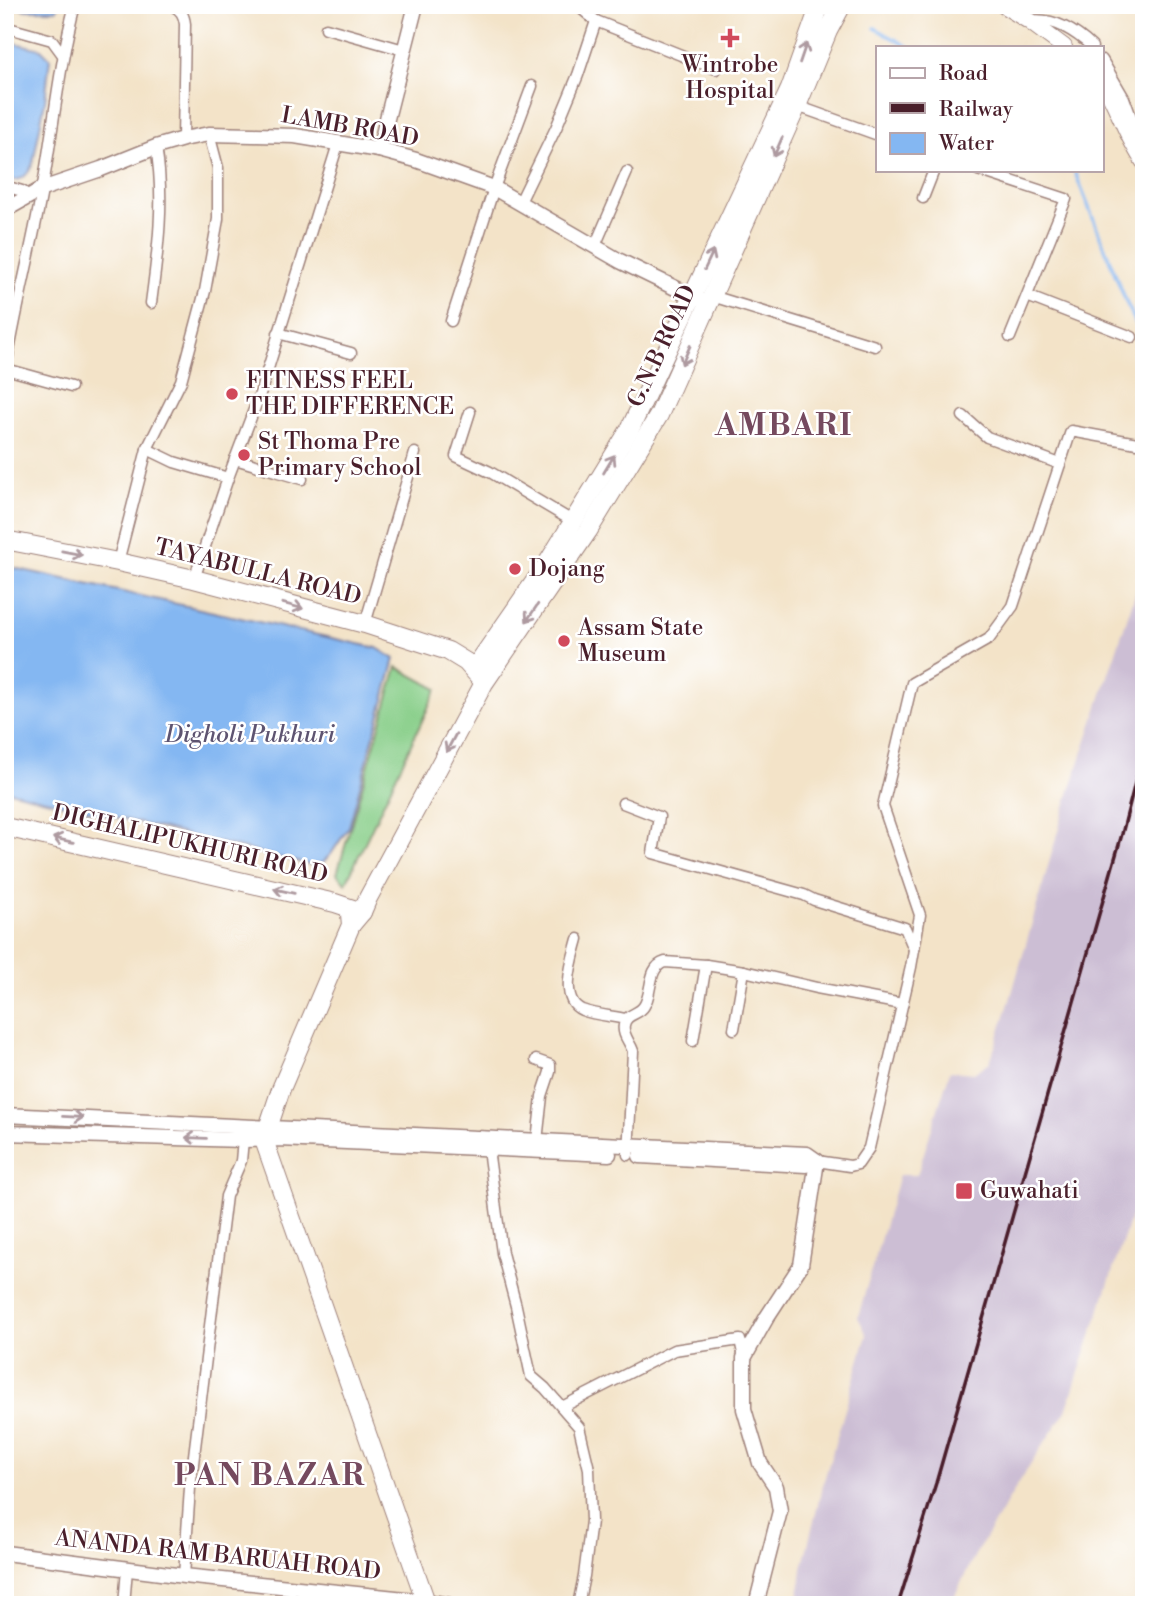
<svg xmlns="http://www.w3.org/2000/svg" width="1149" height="1610" font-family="'Libre Bodoni',serif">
	<rect width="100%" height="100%" fill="#fff"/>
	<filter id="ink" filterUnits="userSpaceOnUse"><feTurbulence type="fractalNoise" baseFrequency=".0143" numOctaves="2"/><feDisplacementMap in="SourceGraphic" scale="14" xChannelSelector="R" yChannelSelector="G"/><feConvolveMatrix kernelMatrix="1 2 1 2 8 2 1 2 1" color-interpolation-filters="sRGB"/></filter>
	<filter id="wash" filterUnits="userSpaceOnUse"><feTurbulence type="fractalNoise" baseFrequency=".00686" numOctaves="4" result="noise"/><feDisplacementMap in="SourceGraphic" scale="28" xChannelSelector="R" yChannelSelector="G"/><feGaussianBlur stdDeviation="1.57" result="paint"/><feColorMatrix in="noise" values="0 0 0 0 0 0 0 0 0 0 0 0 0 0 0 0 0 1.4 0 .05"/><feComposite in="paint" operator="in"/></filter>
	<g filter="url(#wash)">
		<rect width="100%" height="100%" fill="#f3e3c8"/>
		<path fill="#ccbed4" d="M1144 567V1177L1066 1411 1034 1458 975 1555 950 1605H798L802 1569 823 1484 867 1335 858 1317 899 1175H917L950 1071 974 1073 990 1062 1010 1000 1066 803Z"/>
		<path fill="#89cf8a" stroke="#6a775a" stroke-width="2" d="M397 667 437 689 346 883 337 874Z"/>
		<g fill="#84b7f2" stroke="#676b8e" stroke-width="2">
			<path d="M5 5H60L56 10H27Z"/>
			<path d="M5 41 41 49 50 58 45 101 33 163C28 177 20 182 5 180Z"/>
			<path d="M5 566 377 648 395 659 349 827 331 854 322 863 310 865 5 790Z"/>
		</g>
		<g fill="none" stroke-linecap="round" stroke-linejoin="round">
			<g stroke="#84b7f2" stroke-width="3.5">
				<path d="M875 28 909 47"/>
				<path d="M1074 170 1127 304 1144 340"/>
			</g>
		</g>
	</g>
	<g filter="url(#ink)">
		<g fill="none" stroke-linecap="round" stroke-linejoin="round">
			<defs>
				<g id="minor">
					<path d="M172 5C181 10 184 15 185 24L183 139"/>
					<path d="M596 21 716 69"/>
					<path d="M1029 21C1054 17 1075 31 1092 47"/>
					<path d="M5 27 52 40 63 55"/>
					<path d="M326 28 404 50"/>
					<path d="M1102 60 1124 98 1138 136 1144 142"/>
					<path d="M797 106 878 135"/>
					<path d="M978 170 1066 199 1010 337"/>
					<path d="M5 186 22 191 29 196"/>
					<path d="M923 198 934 170"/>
					<path d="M520 202 556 128 578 75 596 21 577 5"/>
					<path d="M595 246 627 172"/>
					<path d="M712 296 875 346"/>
					<path d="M1027 296 1132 337"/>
					<path d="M151 303C158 251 165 199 156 147"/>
					<path d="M451 321 494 188 532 86"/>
					<path d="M278 333 351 353"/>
					<path d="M6 369 71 387"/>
					<path d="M5 374C15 311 32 248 43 185 54 125 59 64 75 5"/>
					<path d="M470 412 456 456 490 472 574 522"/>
					<path d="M963 416 987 437 1060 464"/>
					<path d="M147 449 174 462 228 478"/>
					<path d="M235 459 302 479"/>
					<path d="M118 562 147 449 181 381 205 291 218 219V168L209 134"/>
					<path d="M194 579 228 478 261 391 338 144"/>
					<path d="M365 624 415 453"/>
					<path d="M623 803 659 817 653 853 804 895 814 900 905 928 914 949"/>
					<path d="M578 939C573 958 558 1000 582 1010 595 1015 612 1016 626 1019"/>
					<path d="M734 1029 744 971"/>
					<path d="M693 1041 706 965"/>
					<path d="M536 1060 550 1065V1072L542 1096 537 1141"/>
					<path d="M488 1149 502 1253 516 1306 531 1376 545 1388 579 1427 589 1469 591 1521 584 1576 578 1605"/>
					<path d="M628 1155 633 1051C630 1042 622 1035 624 1025 626 1013 639 1015 644 1006 653 993 647 967 665 962L706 965 744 971 817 988 902 1004"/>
					<path d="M817 1161 850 1166 858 1164 869 1148 911 967 920 915 883 806 912 683 989 639 1013 606 1071 431 1137 443"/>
					<path d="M562 1407 674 1350 740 1340 744 1358"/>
					<path d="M184 1576 190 1488 226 1196 241 1161 243 1140"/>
					<path d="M124 1605 127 1569"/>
				</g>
				<g id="tertiary">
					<path d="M379 150 416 5"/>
					<path d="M5 210 42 189 101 169 156 147 183 139 209 134 295 136 379 150 416 160 494 188 620 261 702 301"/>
					<path d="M5 1115 807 1154 817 1161"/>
					<path d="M5 1133 243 1140 280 1139 609 1154"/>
					<path d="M640 1156 806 1165 817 1161"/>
					<path d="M5 1553 184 1576 425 1601 449 1605"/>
					<path d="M756 1605 780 1511 776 1487 760 1463 744 1409V1358L767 1317 801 1265 817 1161"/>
				</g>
				<g id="secondary">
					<path d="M1003 5 1029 21 1064 47"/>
					<path d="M1102 80C1118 106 1126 136 1144 162"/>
				</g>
				<g id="primary">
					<path d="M5 540 118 562 194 579 365 624 448 651 466 662 481 679"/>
					<path d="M474 669 547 564 630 429 790 89 820 5"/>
					<path d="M5 827 335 903 362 912"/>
					<path d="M350 914 351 925 281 1089 264 1140 427 1605"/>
					<path d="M351 925 362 912 368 898 484 683 588 531 659 415 797 106 828 31 842 5"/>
				</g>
			</defs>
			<use href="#minor" stroke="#9e817a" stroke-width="13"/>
			<use href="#tertiary" stroke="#9e817a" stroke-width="17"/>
			<use href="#secondary" stroke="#9e817a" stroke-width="18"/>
			<use href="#primary" stroke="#9e817a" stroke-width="20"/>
			<use href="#minor" stroke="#fff" stroke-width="10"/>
			<use href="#tertiary" stroke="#fff" stroke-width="14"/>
			<use href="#secondary" stroke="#fff" stroke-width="16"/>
			<use href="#primary" stroke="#fff" stroke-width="18"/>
			<path stroke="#4a1f2b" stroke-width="3.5" d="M898 1605 936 1483 1122 834 1137 775 1144 738"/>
		</g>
		<defs><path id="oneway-shaft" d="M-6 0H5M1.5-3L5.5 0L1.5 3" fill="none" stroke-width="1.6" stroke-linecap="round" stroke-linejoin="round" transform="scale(1.75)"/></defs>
		<g stroke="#ae9aa0">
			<use href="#oneway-shaft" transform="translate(803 53) rotate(-71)"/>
			<use href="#oneway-shaft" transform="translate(778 147) rotate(114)"/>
			<use href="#oneway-shaft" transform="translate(709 260) rotate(-65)"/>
			<use href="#oneway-shaft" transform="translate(686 355) rotate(114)"/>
			<use href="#oneway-shaft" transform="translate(609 464) rotate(-59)"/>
			<use href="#oneway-shaft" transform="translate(72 553) rotate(11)"/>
			<use href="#oneway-shaft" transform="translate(293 606) rotate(15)"/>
			<use href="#oneway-shaft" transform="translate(532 613) rotate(124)"/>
			<use href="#oneway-shaft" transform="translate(451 743) rotate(118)"/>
			<use href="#oneway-shaft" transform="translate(63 840) rotate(-167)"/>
			<use href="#oneway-shaft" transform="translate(284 891) rotate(-167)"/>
			<use href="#oneway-shaft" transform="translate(73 1117) rotate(3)"/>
			<use href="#oneway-shaft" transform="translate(196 1138) rotate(-178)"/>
		</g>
	</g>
	<g fill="#d1495b" stroke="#fff" stroke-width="2.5">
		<path d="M726.5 27.5h7v7h7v7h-7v7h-7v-7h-7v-7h7z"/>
		<circle cx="232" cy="394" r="7"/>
		<circle cx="244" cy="455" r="7"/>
		<circle cx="515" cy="569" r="7"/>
		<circle cx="564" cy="641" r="7"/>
		<rect x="955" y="1182" width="18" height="18" rx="3.5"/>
	</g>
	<g text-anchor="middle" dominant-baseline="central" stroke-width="5" stroke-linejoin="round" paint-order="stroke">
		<g font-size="23" fill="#4a1f2b" stroke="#fff" text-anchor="start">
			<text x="730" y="65" text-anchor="middle">Wintrobe<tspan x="730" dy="26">Hospital</tspan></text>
			<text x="246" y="381">FITNESS FEEL<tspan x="246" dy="26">THE DIFFERENCE</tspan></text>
			<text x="258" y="442">St Thoma Pre<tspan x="258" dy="26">Primary School</tspan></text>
			<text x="529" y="569">Dojang</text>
			<text x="578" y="628">Assam State<tspan x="578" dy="26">Museum</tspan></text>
			<text x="980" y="1191">Guwahati</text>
		</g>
		<g font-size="23" fill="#4a1f2b" stroke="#fff">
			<text transform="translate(350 127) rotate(10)">LAMB ROAD</text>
			<text transform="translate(662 346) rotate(-65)">G.N.B ROAD</text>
			<text transform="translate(258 572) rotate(14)">TAYABULLA ROAD</text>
			<text transform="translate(190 844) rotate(13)">DIGHALIPUKHURI ROAD</text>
			<text transform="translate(218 1555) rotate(6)">ANANDA RAM BARUAH ROAD</text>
		</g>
		<g font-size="24" font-style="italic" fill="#5e5471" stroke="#fff">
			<text x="250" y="735">Digholi Pukhuri</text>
		</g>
		<g font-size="30" font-weight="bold" letter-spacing="2" fill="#754a5f" stroke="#fff">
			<text x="784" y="426">AMBARI</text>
			<text x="270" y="1476">PAN BAZAR</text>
		</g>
	</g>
	<rect width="1149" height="1610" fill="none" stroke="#fff" stroke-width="28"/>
	<rect x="876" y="46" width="228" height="126" fill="#ffffff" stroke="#b7a5aa" stroke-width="2"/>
	<rect x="890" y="68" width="35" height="10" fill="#ffffff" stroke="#b7a5aa" stroke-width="2"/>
	<text x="939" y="80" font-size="21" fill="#4a1f2b">Road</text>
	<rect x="890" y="103" width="35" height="10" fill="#4a1f2b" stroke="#b7a5aa" stroke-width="2"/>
	<text x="939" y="116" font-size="21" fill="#4a1f2b">Railway</text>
	<rect x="890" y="133" width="35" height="21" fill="#84b7f2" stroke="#b7a5aa" stroke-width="2"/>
	<text x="939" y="150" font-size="21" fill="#4a1f2b">Water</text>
</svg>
